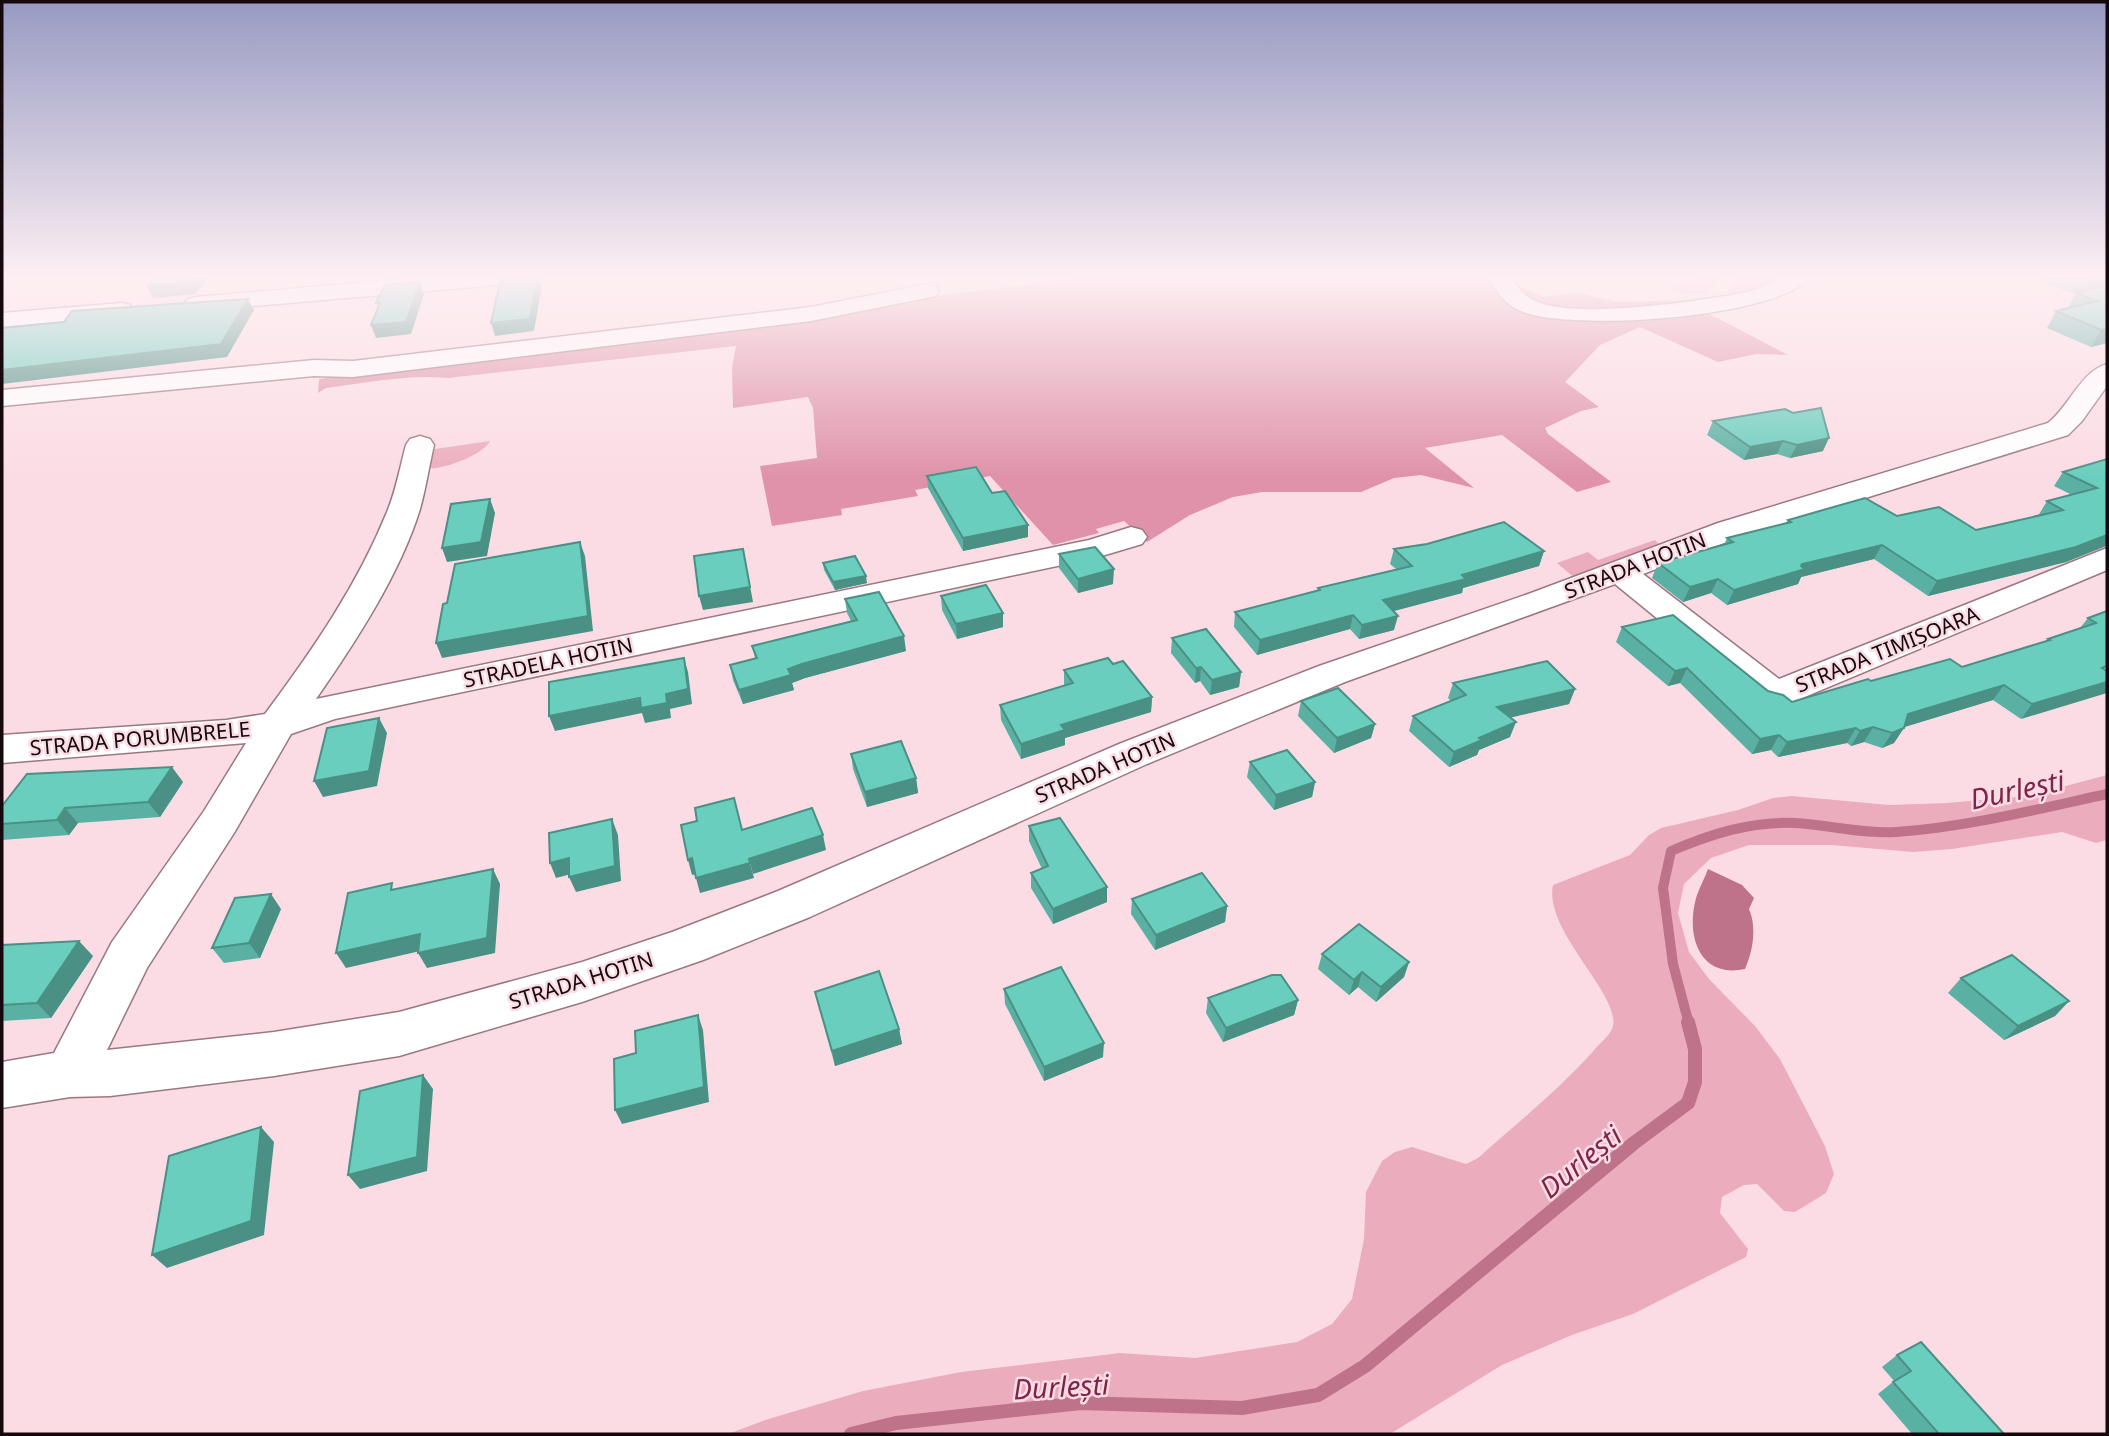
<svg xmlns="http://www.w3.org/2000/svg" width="2109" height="1436" font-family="'Noto Sans',sans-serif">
	<rect width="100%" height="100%" fill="#fbdce4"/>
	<g fill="#ebadbe">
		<path d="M1705 277H1721L1706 294H1683L1669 288Z"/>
		<path d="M1739 277H1792C1774 289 1749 301 1727 292Z"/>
		<path d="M490 441C485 454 441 471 427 468L429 454 435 449Z"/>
		<path d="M1655 540 1661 547 1577 580 1557 563 1588 552 1598 560Z"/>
		<path d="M2107 775V840L2096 843 2062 832 1952 849 1913 852 1831 845H1749L1711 858 1684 884 1678 913 1689 952 1709 979 1755 1026 1780 1059 1825 1146 1834 1174 1826 1193 1795 1212 1784 1211 1757 1184 1744 1185 1722 1197 1720 1213 1748 1249 1746 1257 1633 1314 1572 1335 1502 1365 1390 1434H728L765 1420 863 1391 961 1372 1120 1353 1195 1358 1297 1342 1332 1324 1352 1299 1364 1239 1366 1192 1382 1161 1395 1152 1412 1147 1466 1164 1478 1158C1517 1123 1560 1089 1595 1049 1600 1043 1609 1036 1612 1029 1625 998 1543 932 1553 885L1630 855 1649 835 1661 828 1738 810 1773 798 1792 796 1889 805 1947 803 2028 796Z"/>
	</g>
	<path fill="#df92a9" d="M1095 277H1509L1521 287 1543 297 1578 293 1618 302 1705 300 1702 310 1788 355 1756 354 1718 362 1640 327 1600 345 1565 382 1599 407 1581 411 1545 428 1548 434 1611 482 1577 492 1502 435 1425 448 1474 488 1421 475 1394 478 1361 492H1262L1233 497 1190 515 1147 542 1124 521 1096 529 1099 533 1053 545 990 476 915 490 918 496 841 509 842 515 772 526 760 466 817 458 813 408 808 397 733 408 732 368 736 346 448 378C408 374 366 383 326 388L318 393 319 379 802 321 926 297Z"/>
	<path fill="#be738a" d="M1708 869 1742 885 1754 898 1749 909C1757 928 1753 951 1745 969 1698 979 1685 933 1697 895 1700 886 1705 878 1708 869Z"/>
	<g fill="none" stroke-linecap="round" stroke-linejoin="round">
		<path stroke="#be738a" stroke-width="10" d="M1689 1024 1673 964 1663 888 1671 851C1711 834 1751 821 1795 823 1829 825 1862 834 1896 832 1967 827 2038 809 2107 794"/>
		<path stroke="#be738a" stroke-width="14" d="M851 1434 896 1423 1081 1403 1242 1408 1318 1395 1365 1366 1634 1143 1688 1103 1695 1082V1049L1688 1022"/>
		<defs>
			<g id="minor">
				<path d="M428 277H519L516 282 508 284 196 311 188 309 184 304 188 299 196 297Z"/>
				<path d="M1489 277H1511C1518 289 1525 297 1538 302 1580 319 1701 301 1747 292 1760 289 1770 282 1782 278 1790 275 1801 277 1809 277 1781 318 1566 332 1521 311 1504 304 1497 292 1489 277Z"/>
				<path d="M928 284 936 286 939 291 936 296 811 321 353 377 314 376 2 406V390L314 360 353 361 811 307Z"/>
				<path d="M122 303 130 305 134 310 130 315 2 327V313Z"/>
				<path d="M2107 364V386L2082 421 2068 435 1740 537 1643 574 1779 679 2107 548V570L1788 704 1775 707 1762 704 1615 584 1345 682 1147 764 810 917 703 960 582 1002 399 1056 274 1076 110 1096 70 1097 2 1108V1062L54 1053 112 942 204 811 246 743 2 763V735L226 720 265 714C312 651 357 586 387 512 396 491 400 467 406 445L410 439 420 436 430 439 434 445C429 466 426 488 420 509 400 574 355 643 316 699L1089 540 1131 527 1142 530 1147 537 1142 544 1095 558 335 719 291 734 234 833 147 968 107 1050 274 1032 399 1012 582 962 672 932 778 891 1119 744 1319 666 1531 593 1718 523 2048 423C2069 407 2081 371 2107 364Z"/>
			</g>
		</defs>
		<use href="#minor" stroke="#9a7881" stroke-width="3"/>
		<use href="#minor" fill="#fff" fill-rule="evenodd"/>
	</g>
	<g fill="#5ab1a3">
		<path d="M2044 277H2107V343L2091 347 2047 328 2056 311 2067 309 2076 294 2042 282Z"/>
		<path d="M1713 421 1823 451 1790 458 1777 454 1744 460 1707 435Z"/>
		<path d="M2107 459V546H2106L2066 562 1928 596 1874 559 1801 577 1798 584 1727 605 1711 593 1683 602 1652 578 1658 563 1724 545 1727 538 1786 523 1788 520 1897 516 1976 530 2038 516 2047 501 2072 495 2054 486 2063 472Z"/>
		<path d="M927 476 992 493 1028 525V537L963 551 928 488Z"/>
		<path d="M1394 549 1544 551 1539 566 1463 588 1462 593 1393 611 1394 630 1359 639 1350 629 1257 655 1234 627 1235 612 1317 591 1318 588 1396 569 1390 564Z"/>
		<path d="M1059 554 1113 584 1078 593 1059 568Z"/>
		<path d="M823 563 867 583 835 590 824 570Z"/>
		<path d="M941 596 1003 627 957 639 942 610Z"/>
		<path d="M845 599 906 651 805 678 792 683 794 690 743 704 733 680 730 665 755 658 752 646 851 621 847 613Z"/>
		<path d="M2107 611 2021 719 1993 700 1904 727 1894 743 1882 748 1864 742 1851 746 1847 743 1778 757 1771 750 1752 754 1680 683 1668 686 1616 642 1622 627 1792 702 1871 681 1962 667 2046 642 2048 639 2080 628 2088 618Z"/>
		<path d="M1172 638 1241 672 1239 687 1210 695 1200 681 1195 683 1171 653Z"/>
		<path d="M1113 664 1152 697 1151 712 1065 738V745L1021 759 1001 720 1000 705 1064 685V670Z"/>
		<path d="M1453 683 1575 689 1569 704 1510 717V737L1479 750 1477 755 1449 767 1409 731 1413 716 1451 701 1448 698Z"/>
		<path d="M1301 701 1375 724 1371 738 1334 753 1298 716Z"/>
		<path d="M851 754 916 778 918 793 867 807 853 769Z"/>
		<path d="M1250 762 1315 782 1312 797 1274 810 1247 777Z"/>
		<path d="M183 782 160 817 78 823 69 835 2 840V806Z"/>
		<path d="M1029 826 1107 887V902L1053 924 1031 888V873L1042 869 1029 841Z"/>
		<path d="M1132 899 1227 906 1225 922 1155 950 1131 914Z"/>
		<path d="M281 909 260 958 224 963 212 948Z"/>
		<path d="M2 945 93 956 51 1018 2 1021Z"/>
		<path d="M1322 954 1409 962 1404 977 1376 1002 1358 987 1349 995 1318 969Z"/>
		<path d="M1961 978 2069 1001 2055 1016 2004 1040 1948 993Z"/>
		<path d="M1004 989 1103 1057 1044 1081 1005 1004Z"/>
		<path d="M815 992 899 1029 902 1044 835 1066Z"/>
		<path d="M1208 998 1298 1000 1294 1015 1223 1042 1206 1013Z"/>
		<path d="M1897 1355 2004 1434H1912L1878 1394 1894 1381 1882 1367Z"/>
	</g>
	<g fill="#4a9084">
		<path d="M194 277H210L195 294 153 298 147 286Z"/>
		<path d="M538 277H539L542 286 534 331 495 336 491 323Z"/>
		<path d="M420 282 424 294 411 334 376 338 371 325Z"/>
		<path d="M248 299 254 310 227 357 2 384V370Z"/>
		<path d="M2107 329V343L2091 347 2101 330Z"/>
		<path d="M1829 438 1823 451 1790 458 1797 445Z"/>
		<path d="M1783 441 1777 454 1744 460 1750 447Z"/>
		<path d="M490 499 495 513 487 556 447 562 442 548Z"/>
		<path d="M1028 525V537L963 551V538Z"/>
		<path d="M2107 535V544L2106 546 2066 562 1928 596 1937 581Z"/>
		<path d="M580 542 585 556 593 631 442 658 436 643Z"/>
		<path d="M1882 545 1874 559 1801 577 1798 584 1727 605 1734 590 1802 564Z"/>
		<path d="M743 549 753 602 703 610 699 596Z"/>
		<path d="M1544 551 1539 566 1463 588 1462 593 1379 615 1383 600Z"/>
		<path d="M1114 569 1113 584 1078 593V579Z"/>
		<path d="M866 576 867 583 835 590 833 582Z"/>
		<path d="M1718 579 1711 593 1683 602 1690 587Z"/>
		<path d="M1003 613V627L957 639 956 624Z"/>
		<path d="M1353 615 1350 629 1257 655 1260 640Z"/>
		<path d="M1398 616 1394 630 1359 639 1362 625Z"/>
		<path d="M904 636 906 651 805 678 792 683 794 690 743 704 739 690 788 669Z"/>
		<path d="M684 658 688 672 692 704 670 709 671 718 645 723 642 713 555 731 549 716 666 694Z"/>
		<path d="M1201 667 1200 681 1195 683 1196 668Z"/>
		<path d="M1687 668 1680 683 1668 686 1675 671Z"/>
		<path d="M1241 672 1239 687 1210 695 1212 680Z"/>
		<path d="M2107 682V693L2021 719 2032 704Z"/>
		<path d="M2004 685 1993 700 1898 729 1908 714Z"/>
		<path d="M1575 689 1569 704 1492 722 1497 707Z"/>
		<path d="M1152 697 1151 712 1065 738V745L1021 759V744L1061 725Z"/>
		<path d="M379 718 387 733 377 786 323 797 314 781Z"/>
		<path d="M1516 722 1510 737 1479 750 1477 755 1449 767 1454 752 1479 738Z"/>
		<path d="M1375 724 1371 738 1334 753 1337 738Z"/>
		<path d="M1873 727 1864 742 1851 746 1860 731Z"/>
		<path d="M1856 728 1847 743 1778 757 1787 742Z"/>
		<path d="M1904 728 1894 743 1882 748 1892 733Z"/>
		<path d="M1779 735 1771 750 1752 754 1760 739Z"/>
		<path d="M172 767 183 782 160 817 148 802Z"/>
		<path d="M916 778 918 793 867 807 865 792Z"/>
		<path d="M1315 782 1312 797 1274 810 1276 795Z"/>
		<path d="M65 808 78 823 69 835 57 820Z"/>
		<path d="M612 819 618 835 621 881 576 892 569 877Z"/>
		<path d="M823 835 826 850 753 874 749 859Z"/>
		<path d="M569 858 575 873 556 878 550 863Z"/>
		<path d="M692 858 696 874 692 875 688 860Z"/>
		<path d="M750 863 754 878 700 893 696 878Z"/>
		<path d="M493 869 500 884 495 953 427 968 418 953Z"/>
		<path d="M1107 887V902L1053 924V909Z"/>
		<path d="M271 894 281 909 260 958 249 943Z"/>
		<path d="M1227 906 1225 922 1155 950 1156 935Z"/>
		<path d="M420 934 429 949 346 968 336 953Z"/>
		<path d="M79 941 93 956 51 1018 37 1003Z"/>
		<path d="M1409 962 1404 977 1376 1002 1381 987Z"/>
		<path d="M1362 972 1358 987 1349 995 1354 980Z"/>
		<path d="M1298 1000 1294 1015 1223 1042 1226 1028Z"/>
		<path d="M2069 1001 2055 1016 2004 1040 2018 1026Z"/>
		<path d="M698 1015 703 1030 709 1102 622 1124 615 1110Z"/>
		<path d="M899 1029 902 1044 835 1066 832 1051Z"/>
		<path d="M1104 1043 1103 1057 1044 1081V1067Z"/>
		<path d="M423 1075 433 1089 427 1171 360 1189 348 1175Z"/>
		<path d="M261 1127 274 1142 264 1235 167 1268 152 1255Z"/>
	</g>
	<g fill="#69cebd" stroke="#4a9084" stroke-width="2">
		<path d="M156 277H194L189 282 147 286Z"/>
		<path d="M538 277 530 319 491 323 501 278Z"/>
		<path d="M2082 277H2107V329L2101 330 2056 311 2098 301 2076 293 2105 285Z"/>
		<path d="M420 282 406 322 371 325 380 303H376L385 285Z"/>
		<path d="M248 299 221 344 2 370V328L64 322 72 311Z"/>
		<path d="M1821 408 1829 438 1797 445 1783 441 1750 447 1713 421 1785 409 1793 413Z"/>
		<path d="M2107 459V535L2076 547 1937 581 1882 545 1802 564 1801 566 1805 569 1734 590 1718 579 1690 587 1658 563 1733 542 1727 538 1791 522 1788 520 1865 498 1897 516 1939 507 1976 530 2063 510 2047 501 2097 488 2063 472Z"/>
		<path d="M976 467 992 493 1005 491 1028 525 963 538 927 476Z"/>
		<path d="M490 499 481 542 442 548 451 504Z"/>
		<path d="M1504 522 1544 551 1462 575 1466 579 1383 600 1398 616 1362 625 1353 615 1260 640 1235 612 1320 590 1318 588 1412 566 1394 549 1427 544Z"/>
		<path d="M580 542 588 616 436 643 443 604 447 603 455 564Z"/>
		<path d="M1095 547 1114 569 1078 579 1059 554Z"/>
		<path d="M743 549 750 587 699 596 694 556Z"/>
		<path d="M855 556 866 576 833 582 823 563Z"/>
		<path d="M986 585 1003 613 956 624 941 596Z"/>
		<path d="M879 592 904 636 802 664 788 669 791 675 739 690 730 665 757 658 752 646 857 620 845 599Z"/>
		<path d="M2107 611V666L2102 668 2107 671V682L2032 704 2004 685 1908 714 1904 728 1892 733 1873 727 1860 731 1856 728 1787 742 1779 735 1760 739 1687 668 1675 671 1622 627 1673 615 1768 691 1783 695 1792 702 1868 679 1871 681 1950 659 1962 667 2050 640 2048 639 2096 623 2088 618Z"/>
		<path d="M1206 629 1241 672 1212 680 1201 667 1196 668 1172 638Z"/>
		<path d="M684 658 688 689 666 694 667 703 641 708 640 698 549 716V682Z"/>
		<path d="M1108 658 1113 664 1123 661 1152 697 1061 725 1065 730 1021 744 1000 705 1073 683 1064 670Z"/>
		<path d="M1547 661 1575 689 1497 707 1516 722 1479 738 1482 740 1454 752 1413 716 1466 695 1453 683Z"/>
		<path d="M1338 688 1375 724 1337 738 1301 701Z"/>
		<path d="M379 718 369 771 314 781 327 728Z"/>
		<path d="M901 741 916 778 865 792 851 754Z"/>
		<path d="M1287 750 1315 782 1276 795 1250 762Z"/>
		<path d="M172 767 148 802 65 808 57 820 2 824V806L27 774Z"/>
		<path d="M734 798 742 830 812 808 823 835 749 859 750 863 696 878 692 858 688 860 681 825 697 821 695 808Z"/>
		<path d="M1060 818 1107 887 1053 909 1031 873 1048 866 1029 826Z"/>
		<path d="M612 819 615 866 569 877V858L550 863 549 833Z"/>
		<path d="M493 869 487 938 418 953 420 934 336 953 348 893 392 883 391 890Z"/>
		<path d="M1202 873 1227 906 1156 935 1132 899Z"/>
		<path d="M271 894 249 943 212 948 235 898Z"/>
		<path d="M1359 924 1409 962 1381 987 1362 972 1354 980 1322 954Z"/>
		<path d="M79 941 37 1003 2 1005V945Z"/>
		<path d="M2012 955 2069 1001 2018 1026 1961 978Z"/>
		<path d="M1061 967 1104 1043 1044 1067 1004 989Z"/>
		<path d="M879 971 899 1029 832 1051 815 992Z"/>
		<path d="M1272 975H1281L1298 1000 1226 1028 1208 998Z"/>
		<path d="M698 1015 704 1087 615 1110 614 1059 636 1053 635 1031Z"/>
		<path d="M423 1075 417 1157 348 1175 360 1091Z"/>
		<path d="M261 1127 251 1221 152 1255 169 1156Z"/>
		<path d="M1921 1342 2004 1434H1939L1893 1382 1911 1371 1897 1355Z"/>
	</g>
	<linearGradient id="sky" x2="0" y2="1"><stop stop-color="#979ac2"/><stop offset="0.58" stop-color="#fdeff3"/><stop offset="1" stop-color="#fdeff3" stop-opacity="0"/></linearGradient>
	<rect width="2109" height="478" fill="url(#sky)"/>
	<g text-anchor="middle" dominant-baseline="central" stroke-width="5" stroke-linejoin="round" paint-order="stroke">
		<g font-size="21" fill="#15090d" stroke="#fbdce4">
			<text transform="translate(1635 565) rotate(-21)">STRADA HOTIN</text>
			<text transform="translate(1887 649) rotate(-22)">STRADA TIMIȘOARA</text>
			<text transform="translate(548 662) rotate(-12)">STRADELA HOTIN</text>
			<text transform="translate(140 738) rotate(-5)">STRADA PORUMBRELE</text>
			<text transform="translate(1105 767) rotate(-23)">STRADA HOTIN</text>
			<text transform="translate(581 980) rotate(-17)">STRADA HOTIN</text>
		</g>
		<g font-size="28" font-style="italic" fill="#7e2448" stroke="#fbdce4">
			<text transform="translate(2017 789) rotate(-12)">Durlești</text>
			<text transform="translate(1580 1161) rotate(-39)">Durlești</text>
			<text transform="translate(1061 1386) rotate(-3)">Durlești</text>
		</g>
	</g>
	<rect width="2109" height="1436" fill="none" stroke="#15090d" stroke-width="7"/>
</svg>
